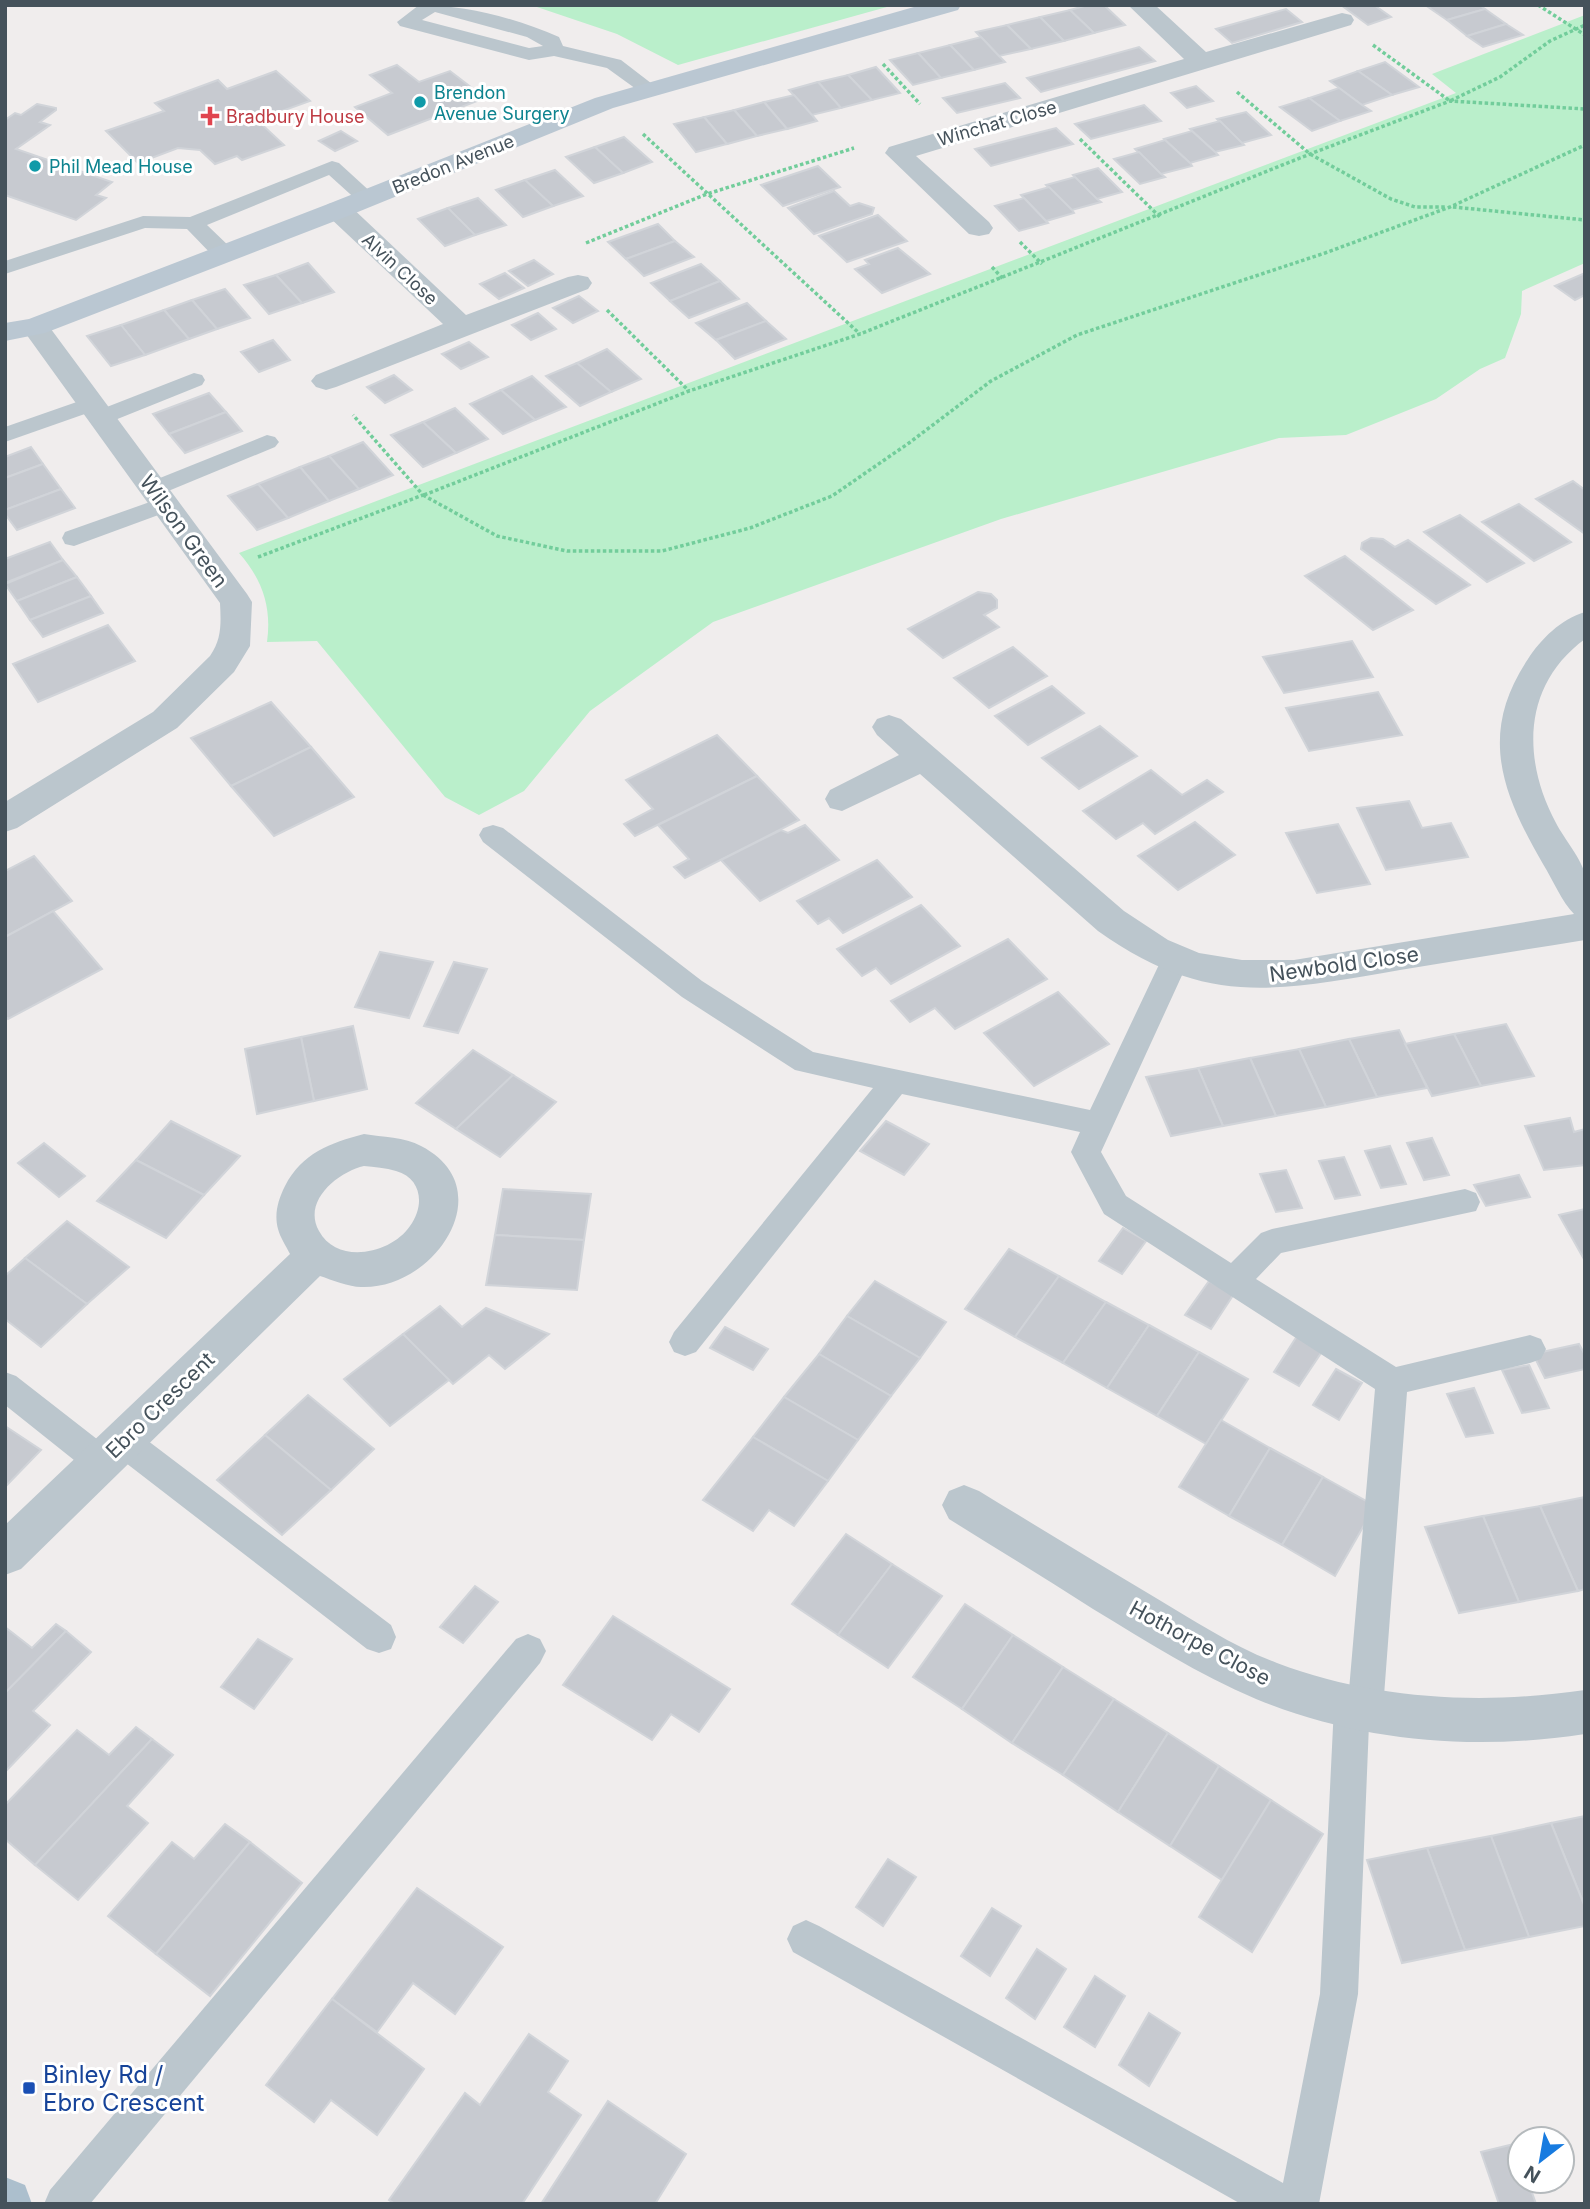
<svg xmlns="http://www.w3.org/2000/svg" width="1590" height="2209" font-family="Inter,sans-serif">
	<rect width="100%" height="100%" fill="#f0eded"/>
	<g fill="#baefcb">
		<path d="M531 5H894L678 65 617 34Z"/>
		<path d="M1585 15V263L1522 291 1521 314 1505 358 1480 369 1436 399 1346 435 1279 438 1001 519 713 622 590 711 524 791 479 815 445 797 317 641 267 642C272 607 262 579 239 553L1456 93 1432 74Z"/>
	</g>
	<g fill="#c7cad0" stroke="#d1d4d9" stroke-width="2">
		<path d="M1088 5H1104L1125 25 1094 33 1070 10Z"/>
		<path d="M1341 5H1374L1391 17 1368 25Z"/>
		<path d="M1436 5H1480L1485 9 1447 20 1428 7Z"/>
		<path d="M1286 9 1302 22 1232 43 1216 29Z"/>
		<path d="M1485 9 1506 24 1467 36 1447 20Z"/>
		<path d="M1070 10 1094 33 1064 41 1040 17Z"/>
		<path d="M1040 17 1064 41 1031 49 1007 25Z"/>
		<path d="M1506 24 1523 35 1483 47 1467 36Z"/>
		<path d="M1007 25 1031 49 999 56 976 32Z"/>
		<path d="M981 37 999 56 1005 62 974 70 950 45Z"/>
		<path d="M950 45 974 70 941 78 918 53Z"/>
		<path d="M1139 47 1155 61 1041 92 1027 78Z"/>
		<path d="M918 53 941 78 913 85 890 60Z"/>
		<path d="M1385 62 1419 87 1392 95 1358 71Z"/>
		<path d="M397 65 419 82 450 71 485 98 388 135 355 107 392 93 370 75Z"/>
		<path d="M876 67 900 93 872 100 848 75Z"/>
		<path d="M276 71 310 101 257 120 284 145 242 160 237 156 215 164 200 150 178 148 138 163 106 131 164 111 155 103 218 80 227 89Z"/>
		<path d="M1358 71 1392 95 1362 105 1330 81Z"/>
		<path d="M848 75 872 100 841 108 818 82Z"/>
		<path d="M818 82 841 108 812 115 789 90Z"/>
		<path d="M1005 83 1020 98 957 113 943 98Z"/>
		<path d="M1196 86 1213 101 1187 108 1171 93Z"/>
		<path d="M1339 88 1362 105 1371 111 1340 121 1309 98Z"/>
		<path d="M794 95 812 115 817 121 787 129 764 102Z"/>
		<path d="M1309 98 1340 121 1312 131 1280 107Z"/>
		<path d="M764 102 787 129 757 136 734 110Z"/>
		<path d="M37 104 56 108V110L40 122 50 125 16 149 112 182 96 195 106 198 76 220 5 195V120L15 113 21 115Z"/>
		<path d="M1144 105 1161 121 1091 139 1075 124Z"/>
		<path d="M734 110 757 136 727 144 704 117Z"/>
		<path d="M1246 112 1271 135 1242 143 1217 119Z"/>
		<path d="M704 117 727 144 696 152 674 124Z"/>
		<path d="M1220 121 1244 145 1215 152 1190 129Z"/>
		<path d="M1056 128 1073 144 991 166 975 149Z"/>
		<path d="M341 131 357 141 335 151 319 141Z"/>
		<path d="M1192 131 1215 152 1218 155 1190 163 1164 139Z"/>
		<path d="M624 137 652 162 623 173 595 147Z"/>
		<path d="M1165 140 1190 163 1192 166 1161 174 1135 149Z"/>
		<path d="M595 147 623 173 594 183 566 157Z"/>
		<path d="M1139 152 1161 174 1165 177 1140 184 1114 159Z"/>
		<path d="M818 166 840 187 783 206 761 185Z"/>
		<path d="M1098 168 1122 192 1097 199 1073 175Z"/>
		<path d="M555 170 583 196 553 206 525 180Z"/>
		<path d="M1075 177 1097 199 1101 202 1072 210 1046 185Z"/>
		<path d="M525 180 553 206 523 217 496 190Z"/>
		<path d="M1049 187 1072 210 1074 213 1046 221 1021 195Z"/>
		<path d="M834 191 850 206 859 203 874 208 872 214 814 234 788 208Z"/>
		<path d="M478 198 506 225 475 235 448 208Z"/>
		<path d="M1024 198 1046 221 1048 223 1019 231 995 206Z"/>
		<path d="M448 208 475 235 445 246 418 219Z"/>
		<path d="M878 215 907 241 847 262 819 236Z"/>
		<path d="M658 224 675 241 626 259 608 242Z"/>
		<path d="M675 241 694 257 644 276 626 259Z"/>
		<path d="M898 248 930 274 882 293 855 269 869 264 865 260Z"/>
		<path d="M534 260 553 274 528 286 509 271Z"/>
		<path d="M308 263 334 292 302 303 276 275Z"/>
		<path d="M701 264 720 281 670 301 651 283Z"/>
		<path d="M505 273 524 288 499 299 480 284Z"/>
		<path d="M1585 273V295L1575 300 1555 286Z"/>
		<path d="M276 275 302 303 269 314 244 285Z"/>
		<path d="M720 281 739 299 689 318 670 301Z"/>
		<path d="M225 289 250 318 217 329 192 300Z"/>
		<path d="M579 296 598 311 573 323 553 308Z"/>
		<path d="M192 300 217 329 189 339 164 310Z"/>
		<path d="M747 303 766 321 716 340 696 323Z"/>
		<path d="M164 310 189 339 145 355 121 325Z"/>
		<path d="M538 313 556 329 531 340 512 325Z"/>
		<path d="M766 321 786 339 735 359 716 340Z"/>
		<path d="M121 325 145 355 111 366 87 336Z"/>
		<path d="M273 340 290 360 259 372 241 352Z"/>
		<path d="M469 342 488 357 461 369 442 354Z"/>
		<path d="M607 349 641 379 611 392 577 363Z"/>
		<path d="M577 363 611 392 580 406 546 376Z"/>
		<path d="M394 375 412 390 385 403 367 387Z"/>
		<path d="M532 376 566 407 535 420 501 390Z"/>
		<path d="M501 390 535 420 503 434 470 404Z"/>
		<path d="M209 393 226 412 169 434 153 414Z"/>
		<path d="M455 408 488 439 456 453 423 422Z"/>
		<path d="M226 412 242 431 185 453 169 434Z"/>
		<path d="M423 422 456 453 423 467 391 435Z"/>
		<path d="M363 442 393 475 359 489 329 456Z"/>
		<path d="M31 447 43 464 5 478V457Z"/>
		<path d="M329 456 359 489 329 501 300 467Z"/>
		<path d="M43 464 61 489 5 510V478Z"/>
		<path d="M300 467 329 501 288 518 258 484Z"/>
		<path d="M1573 481 1585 490V534L1536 499Z"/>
		<path d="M258 484 288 518 257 530 228 496Z"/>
		<path d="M61 489 75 508 17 530 5 514V510Z"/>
		<path d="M1519 504 1571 542 1534 561 1482 522Z"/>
		<path d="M1460 515 1524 563 1487 582 1424 532Z"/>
		<path d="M1371 538 1383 539 1395 547 1408 540 1470 585 1436 604 1361 549 1362 543Z"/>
		<path d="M50 542 63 560 5 583V559Z"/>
		<path d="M1345 556 1413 610 1373 630 1305 576Z"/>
		<path d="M63 560 77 577 17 601 5 584Z"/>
		<path d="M77 577 91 596 30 620 17 601Z"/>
		<path d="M978 592 991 594 997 600V608L984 615 999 627 943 658 908 629Z"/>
		<path d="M91 596 103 613 43 637 30 620Z"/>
		<path d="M108 625 135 661 38 702 13 664Z"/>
		<path d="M1352 641 1373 677 1284 693 1263 657Z"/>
		<path d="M1013 647 1047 676 989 708 954 678Z"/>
		<path d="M1052 686 1084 713 1028 745 995 716Z"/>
		<path d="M1378 692 1402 735 1309 751 1286 708Z"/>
		<path d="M271 702 311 747 231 786 191 738Z"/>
		<path d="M1100 726 1137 756 1079 789 1042 758Z"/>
		<path d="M717 735 757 776 635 836 624 824 653 809 626 780Z"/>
		<path d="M311 747 354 797 274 836 231 786Z"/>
		<path d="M1151 770 1182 795 1207 780 1223 792 1155 834 1143 823 1116 839 1083 811Z"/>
		<path d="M757 776 799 820 685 878 674 867 689 859 658 825Z"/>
		<path d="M1409 801 1422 828 1451 823 1468 857 1386 870 1357 808Z"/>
		<path d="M1195 822 1235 855 1178 890 1138 856Z"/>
		<path d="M1338 824 1370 884 1317 893 1286 833Z"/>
		<path d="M805 825 839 860 760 901 721 860 781 830 788 833Z"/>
		<path d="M34 856 72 901 5 937V871Z"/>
		<path d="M877 860 912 897 843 933 829 918 818 924 797 901Z"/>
		<path d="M921 905 960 946 891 984 876 968 862 976 837 949Z"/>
		<path d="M53 911 102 969 8 1019 5 1016V937Z"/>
		<path d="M1008 939 1047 979 955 1029 935 1008 910 1022 891 1001Z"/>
		<path d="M380 952 433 962 409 1018 355 1007Z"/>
		<path d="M454 962 487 969 458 1033 424 1026Z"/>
		<path d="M1058 992 1109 1044 1034 1086 984 1033Z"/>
		<path d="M1506 1024 1534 1076 1481 1086 1454 1034Z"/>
		<path d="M353 1026 367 1089 314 1101 301 1037Z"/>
		<path d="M1399 1030 1427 1088 1377 1097 1349 1039Z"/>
		<path d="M1454 1034 1481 1086 1432 1096 1405 1044Z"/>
		<path d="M301 1037 314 1101 257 1114 245 1049Z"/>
		<path d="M1349 1039 1377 1097 1326 1107 1299 1049Z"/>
		<path d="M1299 1049 1326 1107 1276 1116 1250 1058Z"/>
		<path d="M473 1050 513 1075 456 1129 416 1103Z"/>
		<path d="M1250 1058 1276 1116 1223 1126 1198 1068Z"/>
		<path d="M1198 1068 1223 1126 1171 1136 1146 1077Z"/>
		<path d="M513 1075 556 1102 500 1157 456 1129Z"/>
		<path d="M1570 1118 1574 1132 1585 1129V1165L1544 1170 1525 1126Z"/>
		<path d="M171 1121 240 1156 204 1195 136 1160Z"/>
		<path d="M886 1121 929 1144 904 1175 860 1151Z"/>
		<path d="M1432 1138 1449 1175 1424 1180 1407 1143Z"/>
		<path d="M44 1143 85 1176 59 1197 18 1163Z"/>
		<path d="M1390 1146 1406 1184 1381 1188 1365 1151Z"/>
		<path d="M1344 1157 1360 1195 1335 1199 1319 1161Z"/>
		<path d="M136 1160 204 1195 166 1238 97 1201Z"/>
		<path d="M1286 1170 1302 1208 1276 1212 1260 1174Z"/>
		<path d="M1519 1175 1530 1197 1486 1206 1474 1185Z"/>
		<path d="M503 1189 591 1194 584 1240 495 1235Z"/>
		<path d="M1585 1209V1261L1559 1215Z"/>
		<path d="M67 1221 129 1267 87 1304 25 1258Z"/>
		<path d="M1123 1228 1146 1241 1122 1274 1099 1261Z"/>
		<path d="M495 1235 584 1240 577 1290 486 1285Z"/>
		<path d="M1009 1249 1059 1276 1015 1337 965 1309Z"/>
		<path d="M25 1258 87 1304 41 1347 5 1319V1276Z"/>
		<path d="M1059 1276 1106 1302 1063 1363 1015 1337Z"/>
		<path d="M875 1281 946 1322 920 1358 847 1316Z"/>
		<path d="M1209 1281 1234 1294 1211 1329 1185 1315Z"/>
		<path d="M1106 1302 1149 1325 1107 1388 1063 1363Z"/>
		<path d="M440 1306 462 1327 486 1308 549 1334 505 1369 489 1355 453 1384 403 1334Z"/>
		<path d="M847 1316 920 1358 891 1396 819 1354Z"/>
		<path d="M1149 1325 1199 1352 1157 1416 1107 1388Z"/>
		<path d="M725 1327 768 1349 753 1370 710 1348Z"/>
		<path d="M403 1334 449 1380 390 1426 344 1379Z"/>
		<path d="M1297 1336 1323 1350 1299 1386 1274 1372Z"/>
		<path d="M1579 1344 1585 1355V1369L1545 1378 1533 1354Z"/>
		<path d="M1199 1352 1248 1379 1206 1444 1157 1416Z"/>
		<path d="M819 1354 891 1396 858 1440 784 1397Z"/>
		<path d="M1529 1365 1549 1408 1522 1413 1502 1370Z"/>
		<path d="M1336 1369 1362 1383 1339 1420 1313 1405Z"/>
		<path d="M1474 1388 1493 1433 1466 1437 1447 1394Z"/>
		<path d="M308 1395 374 1449 331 1490 265 1435Z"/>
		<path d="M784 1397 858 1440 828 1481 753 1437Z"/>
		<path d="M1221 1420 1270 1448 1229 1516 1179 1487Z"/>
		<path d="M5 1426 41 1450 5 1487Z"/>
		<path d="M265 1435 331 1490 282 1535 217 1480Z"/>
		<path d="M753 1437 828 1481 794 1526 769 1510 753 1531 703 1500Z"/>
		<path d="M1270 1448 1323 1477 1282 1545 1229 1516Z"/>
		<path d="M1323 1477 1375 1506 1335 1576 1282 1545Z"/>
		<path d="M1585 1497V1589L1578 1591 1540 1506Z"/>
		<path d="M1540 1506 1578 1591 1519 1602 1483 1516Z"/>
		<path d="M1483 1516 1519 1602 1459 1613 1425 1527Z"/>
		<path d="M846 1534 892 1564 838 1635 792 1604Z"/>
		<path d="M892 1564 942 1596 888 1668 838 1635Z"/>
		<path d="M475 1586 498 1602 463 1643 440 1627Z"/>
		<path d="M965 1604 1013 1635 962 1709 913 1677Z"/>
		<path d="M613 1616 730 1689 699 1732 671 1714 652 1740 563 1685Z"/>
		<path d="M56 1624 66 1631 5 1693V1627L32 1648Z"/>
		<path d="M66 1631 91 1652 33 1711 50 1725 5 1772V1693Z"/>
		<path d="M1013 1635 1063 1667 1012 1743 962 1709Z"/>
		<path d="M258 1639 292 1659 254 1709 221 1687Z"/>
		<path d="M1063 1667 1114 1699 1063 1775 1012 1743Z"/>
		<path d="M1114 1699 1168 1733 1118 1812 1063 1775Z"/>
		<path d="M136 1727 152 1739 35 1865 5 1839V1805L77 1730 109 1755Z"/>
		<path d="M1168 1733 1219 1766 1170 1846 1118 1812Z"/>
		<path d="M152 1739 173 1755 127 1806 148 1823 78 1900 35 1865Z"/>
		<path d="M1219 1766 1271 1800 1222 1880 1170 1846Z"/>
		<path d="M1271 1800 1323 1834 1252 1952 1199 1917Z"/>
		<path d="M1585 1816V1907L1551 1823Z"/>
		<path d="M1551 1823 1585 1907V1926L1529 1937 1491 1836Z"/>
		<path d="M225 1824 250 1842 156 1954 108 1916 172 1842 194 1859Z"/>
		<path d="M1491 1836 1529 1937 1465 1950 1427 1848Z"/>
		<path d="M250 1842 302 1883 210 1996 156 1954Z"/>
		<path d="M1427 1848 1465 1950 1402 1963 1367 1860Z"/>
		<path d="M888 1859 916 1877 883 1926 856 1907Z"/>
		<path d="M417 1888 503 1947 455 2014 413 1983 377 2032 332 1999Z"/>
		<path d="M992 1908 1021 1926 990 1976 961 1956Z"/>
		<path d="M1037 1949 1066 1969 1035 2019 1006 1998Z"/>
		<path d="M1095 1976 1125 1996 1095 2047 1064 2027Z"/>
		<path d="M332 1999 424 2069 377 2135 331 2100 314 2122 266 2085Z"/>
		<path d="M1149 2013 1180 2033 1149 2086 1119 2065Z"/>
		<path d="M529 2034 568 2061 548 2092 581 2115 522 2204H395L389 2200 465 2093 480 2105Z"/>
		<path d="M608 2101 686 2154 655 2204H541Z"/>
		<path d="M1514 2144 1520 2160V2181H1528L1536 2204H1499L1481 2152Z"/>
	</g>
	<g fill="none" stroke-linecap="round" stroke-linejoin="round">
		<g stroke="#72cd9b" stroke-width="3.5" stroke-dasharray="3.5 2.5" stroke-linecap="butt">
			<path d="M1538 5 1585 35"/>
			<path d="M1373 45 1450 101 1500 77 1550 41 1585 25"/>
			<path d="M883 64 920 104"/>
			<path d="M1237 92 1310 154 1391 199 1415 207H1445"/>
			<path d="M643 134 860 334"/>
			<path d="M1080 139 1160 217"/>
			<path d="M1453 207 1585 220"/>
			<path d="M1020 242 1042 264"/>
			<path d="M586 243 707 194 854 148"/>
			<path d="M992 267 1003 279"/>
			<path d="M607 310 689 391"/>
			<path d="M423 495 497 536 567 551H662L750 528 832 496 909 443 991 381 1077 335 1325 253 1450 207 1585 145"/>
			<path d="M424 495 689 391 860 334 1310 154 1450 101 1585 109"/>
			<path d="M258 557 423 495 353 415"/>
		</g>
		<g fill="#bbc6cd" fill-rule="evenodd">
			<path d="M419 5C466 5 515 18 559 37L563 46 621 60 660 90 657 94H643L607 68 554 56 529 60 400 26 397 22ZM435 12 527 37 543 46 529 48 422 20Z"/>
			<path d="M332 161 339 163 374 195 377 199 374 203H360L329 175 207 225 232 249 235 254 232 259H216L187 229 145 228 5 274V261L143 216 190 217Z"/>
			<path d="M194 373 202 375 205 380 202 385 110 422H94L90 417 94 412Z"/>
			<path d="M91 397 99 399 102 404 99 409 5 442V427Z"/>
			<path d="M267 435 275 437 279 442 275 447 161 494 153 497 145 494 141 489 145 484Z"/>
			<path d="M164 497 172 500 176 505 172 510 74 546 65 544 62 538 65 532Z"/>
			<path d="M493 825 503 828 702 981 813 1052 1090 1110 1165 952 1175 949 1185 952 1189 960 1101 1152 1126 1196 1231 1263 1261 1233 1272 1229 1465 1189 1476 1193 1480 1202 1476 1211 1281 1253 1256 1279 1396 1367 1530 1335 1541 1339 1546 1349 1541 1359 1530 1363 1407 1392 1383 1709 1378 1721 1369 1724 1358 1994 1319 2204H1241L793 1952 787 1939 793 1926 806 1920 819 1926 1283 2183 1320 1994 1334 1706 1339 1694 1349 1690 1375 1389 1104 1214 1071 1152 1080 1132 902 1094 696 1352 685 1356 674 1352 669 1342 674 1332 873 1088 795 1070 682 997 483 842 479 835 483 828Z"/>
			<path d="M5 1372 16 1376 111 1450 106 1441 111 1431 123 1426 135 1431 391 1625 396 1637 391 1649 379 1653 367 1649 113 1453 118 1462 113 1472 101 1477 89 1472 5 1405Z"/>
			<path d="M528 1634 540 1639 546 1651 540 1663 90 2204H44L50 2190 516 1639Z"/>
		</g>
		<g fill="#bbc6cd" fill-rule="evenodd">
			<path d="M1128 5H1155L1206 52 1342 13 1351 15 1354 20 1351 25 916 156 989 222 993 228 989 234 979 236 969 234 885 153 889 147 1184 59Z"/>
			<path d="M338 202 348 204 466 315 568 277 578 275 588 277 592 283 588 289 336 387 326 390 316 387 311 381 316 375 443 324 328 216 324 210 328 204Z"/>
			<path d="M35 318 45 321 247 594 252 602 250 646 234 672 177 728 17 828 5 832V802L153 712 210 656C222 639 221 623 220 603L21 327 25 321Z"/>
			<path d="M1585 612V639C1522 685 1522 760 1556 823 1563 837 1583 861 1585 875 1588 895 1585 919 1585 940 1523 950 1461 960 1400 970 1278 991 1206 1008 1098 931L920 774 842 811 830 808 825 799 830 790 899 755 877 735 872 727 877 719 889 715 901 719 1124 911 1168 940 1199 953 1242 960H1294L1574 914C1562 902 1553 880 1543 864 1502 793 1478 734 1528 659 1541 639 1561 619 1585 612Z"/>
			<path d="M364 1134C382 1137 405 1137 421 1146 503 1188 435 1290 361 1287 349 1287 332 1280 320 1276L21 1569 5 1575V1525L290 1254C286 1246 280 1237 278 1229 274 1214 278 1200 285 1186 302 1153 330 1143 364 1134ZM364 1166C374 1167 386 1168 396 1171 422 1178 425 1206 410 1226 392 1253 338 1266 319 1231 302 1201 338 1172 364 1166Z"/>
			<path d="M964 1485 979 1491C1038 1527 1097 1563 1156 1598 1195 1621 1234 1647 1277 1663 1375 1700 1482 1705 1585 1690V1734C1473 1751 1361 1742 1256 1699 1199 1675 1146 1641 1093 1609 1045 1578 997 1549 949 1519L942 1505 949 1491Z"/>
		</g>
		<path fill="#bac7d2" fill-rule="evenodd" d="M921 5H961L958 10 613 108 348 216 45 333 5 341V323L29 319 328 204 595 98Z"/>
		<path fill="#acbfcd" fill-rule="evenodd" d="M5 2177 25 2185 32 2204H5Z"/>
	</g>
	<g fill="#0f9aa8" stroke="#fff" stroke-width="2.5">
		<circle cx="420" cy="102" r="7"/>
		<circle cx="35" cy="166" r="7"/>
	</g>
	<path fill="#e0444e" stroke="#fff" stroke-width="2.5" d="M206.5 105.5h7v7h7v7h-7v7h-7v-7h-7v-7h7z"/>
	<rect fill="#1a4fb4" stroke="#fff" stroke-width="2.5" x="22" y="2081" width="14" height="14" rx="3.5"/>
	<g text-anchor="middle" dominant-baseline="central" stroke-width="6" stroke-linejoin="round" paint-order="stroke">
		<g font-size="18" fill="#0d838f" stroke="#fff" text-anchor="start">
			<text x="434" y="92">Brendon<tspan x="434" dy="21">Avenue Surgery</tspan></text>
			<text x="49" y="166">Phil Mead House</text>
		</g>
		<g font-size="18" fill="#be3a42" stroke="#fff" text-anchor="start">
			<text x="226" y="116">Bradbury House</text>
		</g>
		<g font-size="18" fill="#45525b" stroke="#fff">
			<text transform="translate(997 123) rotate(-16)">Winchat Close</text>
			<text transform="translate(453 164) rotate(-22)">Bredon Avenue</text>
			<text transform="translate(400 269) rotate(43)">Alvin Close</text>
		</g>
		<g font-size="21" fill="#45525b" stroke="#fff">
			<text transform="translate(184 531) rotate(54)">Wilson Green</text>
			<text transform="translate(1344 964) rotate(-8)">Newbold Close</text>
			<text transform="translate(160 1405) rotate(-44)">Ebro Crescent</text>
			<text transform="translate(1200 1643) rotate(28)">Hothorpe Close</text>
		</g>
		<g font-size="24" fill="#164399" stroke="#fff" text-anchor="start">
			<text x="43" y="2074">Binley Rd /<tspan x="43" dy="28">Ebro Crescent</tspan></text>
		</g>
	</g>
	<rect width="1590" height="2209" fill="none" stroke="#45525b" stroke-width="14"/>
	<g transform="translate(1541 2160) rotate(211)"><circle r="33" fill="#ffffff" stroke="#b5babd" stroke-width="2"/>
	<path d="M0-5L12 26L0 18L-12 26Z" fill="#177be0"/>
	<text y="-10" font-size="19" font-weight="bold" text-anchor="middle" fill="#45525b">N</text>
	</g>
</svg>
